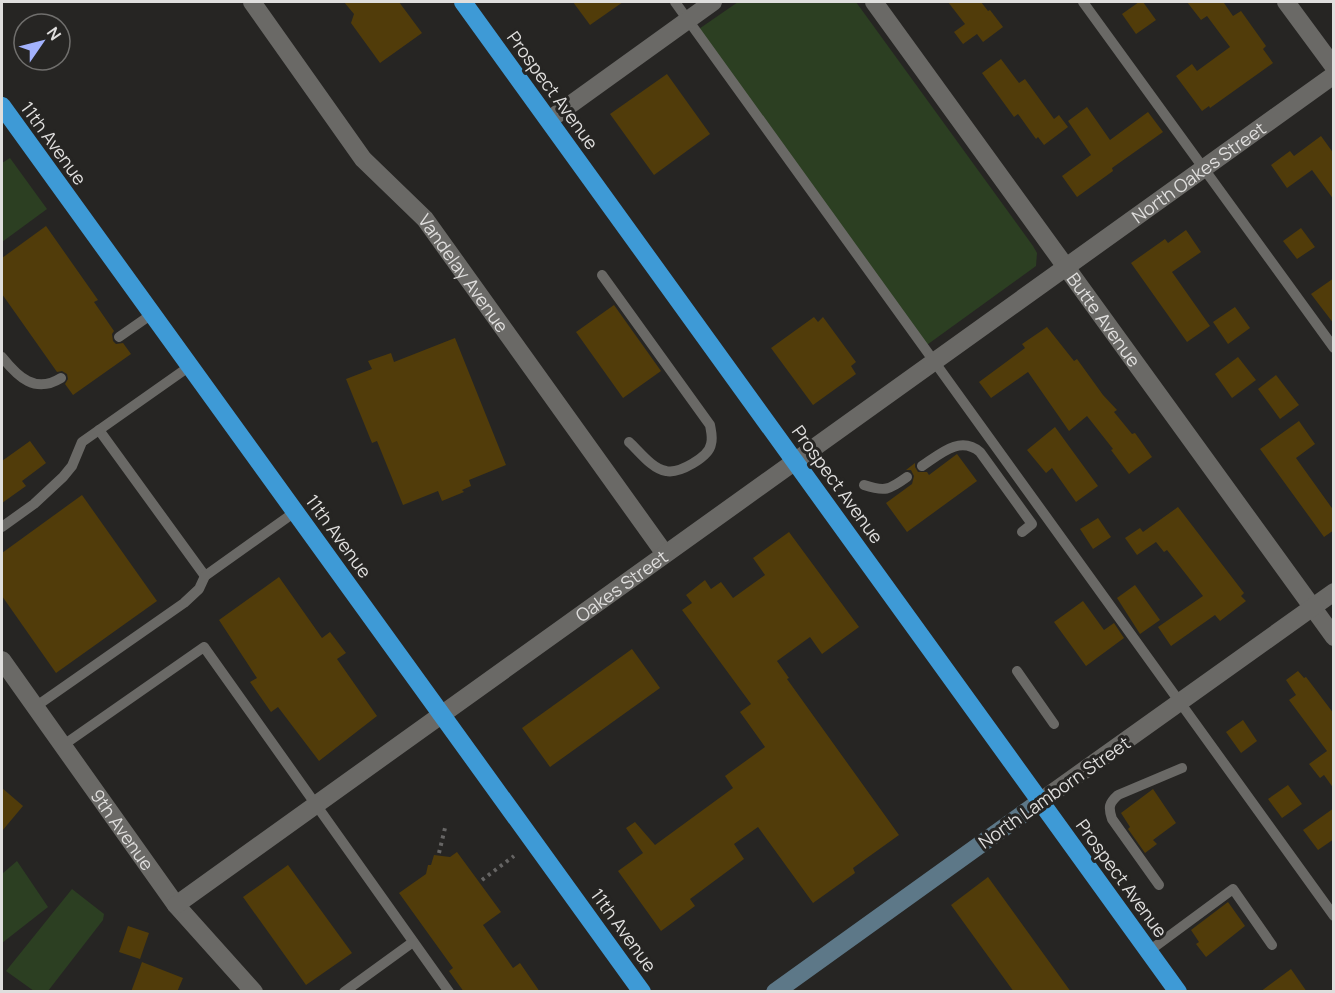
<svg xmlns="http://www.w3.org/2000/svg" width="1335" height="993" font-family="Manrope,sans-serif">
	<rect width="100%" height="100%" fill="#262523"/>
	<g fill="#2c3f22">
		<path d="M738 2H856L1033 246 1037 253 1036 266 924 347 696 31Z"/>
		<path d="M10 158 47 209 2 242V163Z"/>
		<path d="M17 861 48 907 2 943V874Z"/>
		<path d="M72 889 104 914 103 920 48 991H34L6 971Z"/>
	</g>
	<g fill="#513c0a">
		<path d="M344 2H399L422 33 380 63 351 23 354 14Z"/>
		<path d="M573 2H623L590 25Z"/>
		<path d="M948 2H981L988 11 990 10 1003 27 983 42 977 34 963 44 954 32 965 24Z"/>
		<path d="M1139 2H1143L1156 20 1136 34 1122 14Z"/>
		<path d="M1187 2H1227L1224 3 1233 16 1241 11 1266 46 1263 49 1273 63 1210 108 1209 106 1202 111 1176 76 1192 64 1197 71 1230 47 1207 16 1201 20Z"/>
		<path d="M1001 59 1019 83 1025 79 1054 119 1059 115 1068 127 1044 145 1038 137 1036 139 1018 114 1014 117 982 73Z"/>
		<path d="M667 74 710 134 654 175 610 114Z"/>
		<path d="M1087 107 1110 140 1148 112 1163 132 1112 168 1113 171 1077 197 1062 176 1091 155 1068 121Z"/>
		<path d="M1321 136 1334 154V200L1312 170 1287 188 1271 165 1290 151 1294 156Z"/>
		<path d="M46 226 98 300 94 302 114 331 112 334 113 341 116 344 123 343 131 354 73 395 65 384 68 379 67 374 62 371 57 372 2 294V258Z"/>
		<path d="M1301 228 1315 247 1297 259 1283 241Z"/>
		<path d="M1186 230 1201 252 1172 272 1210 326 1187 342 1131 263 1165 239 1168 243Z"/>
		<path d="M1334 278V324L1311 294Z"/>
		<path d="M614 305 661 371 623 398 576 332Z"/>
		<path d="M1235 307 1250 328 1228 344 1213 322Z"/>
		<path d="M814 317 818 322 823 317 856 362 851 366 856 374 813 405 771 348Z"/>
		<path d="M1047 327 1074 361 1077 359 1103 395 1117 410 1114 412 1132 434 1135 433 1152 457 1129 474 1111 450 1113 449 1087 416 1069 431 1028 372 991 398 979 382 1025 348 1022 344Z"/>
		<path d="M455 338 506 465 469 480 471 486 462 490 464 492 442 501 438 491 403 505 377 441 372 443 346 379 372 369 368 361 391 353 394 362Z"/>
		<path d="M1238 357 1256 380 1232 398 1215 374Z"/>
		<path d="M1276 375 1299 405 1280 419 1258 389Z"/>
		<path d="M1299 421 1315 444 1296 458 1334 511V530L1324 537 1260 449Z"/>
		<path d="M1055 427 1098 486 1076 502 1052 468 1046 473 1027 450Z"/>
		<path d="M30 441 46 463 22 481 26 486 2 503V461Z"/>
		<path d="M957 454 977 481 907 532 886 503 912 484 914 476 911 470H906L915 463V467L918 472H927L929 475Z"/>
		<path d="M82 495 157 601 56 673 2 596V553Z"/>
		<path d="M1178 507 1244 593 1241 596 1246 601 1220 621 1215 615 1171 646 1158 627 1203 596 1167 550 1164 552 1156 542 1137 555 1125 538 1140 528 1143 532Z"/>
		<path d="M1098 518 1111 537 1093 549 1080 529Z"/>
		<path d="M789 532 859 627 822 654 810 637 777 661 789 678 787 679 899 835 853 868 855 873 813 903 758 827 734 844 744 859 690 899 695 906 661 931 618 871 643 853 626 828 635 822 655 845 733 788 725 776 765 747 740 712 751 704 682 610 692 603 686 595 705 580 711 589 721 582 733 598 765 575 753 558Z"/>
		<path d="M279 577 322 638 330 632 346 653 337 659 377 716 319 761 278 707 271 712 250 682 257 678 219 620Z"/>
		<path d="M1135 585 1160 620 1140 634 1117 598Z"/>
		<path d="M1083 601 1104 630 1114 623 1124 638 1086 666 1054 622Z"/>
		<path d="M632 649 660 688 550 767 522 728Z"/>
		<path d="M1298 671 1304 678 1306 677 1334 714V789L1324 775 1320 778 1309 764 1327 751 1289 700 1296 695 1286 680Z"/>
		<path d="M1243 720 1257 741 1241 753 1226 732Z"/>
		<path d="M1288 785 1302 804 1282 818 1268 799Z"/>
		<path d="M2 788 23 806 2 831Z"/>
		<path d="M1153 789 1176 823 1153 840 1157 844 1145 853 1128 829 1130 827 1121 813Z"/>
		<path d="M1334 808V839L1318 850 1303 830Z"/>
		<path d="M457 852 501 912 483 925 513 968 520 963 540 992H464L449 971 453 968 399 893 426 874 428 865H431L434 855 450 857Z"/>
		<path d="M288 865 352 953 306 985 243 897Z"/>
		<path d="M988 877 1071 992H1014L951 905Z"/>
		<path d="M1228 902 1245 926 1206 957 1196 944 1199 942 1191 930Z"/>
		<path d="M128 926 149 933 140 959 119 952Z"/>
		<path d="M142 962 183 978 177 992H131Z"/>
		<path d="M1291 969 1307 992H1260Z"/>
	</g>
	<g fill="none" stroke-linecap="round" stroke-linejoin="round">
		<g stroke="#666564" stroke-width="4" stroke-dasharray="3 4.5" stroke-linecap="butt">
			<path d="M439 853 445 828"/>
			<path d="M482 880 514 856"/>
		</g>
		<g stroke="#6a6966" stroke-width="10">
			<path d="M675 2 1334 916"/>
			<path d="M1083 2 1334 348"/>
			<path d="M602 275 710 425C711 431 713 438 711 444 709 457 679 474 666 471 652 469 639 451 629 442"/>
			<path d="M119 337 152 314"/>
			<path d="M2 357C18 377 35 394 61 378"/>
			<path d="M99 430 205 576"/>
			<path d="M922 466C940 454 960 435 980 452L1032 524 1022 532"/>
			<path d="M864 485C885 492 889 490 907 477"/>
			<path d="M2 527 34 504 63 477 72 466 82 442 190 366"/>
			<path d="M1017 671 1054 724"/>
			<path d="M35 707 184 603 199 589 205 576 295 512"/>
			<path d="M62 746 204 647 449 992"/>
			<path d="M1159 885 1112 819C1108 807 1109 803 1118 795L1182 768"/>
			<path d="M1149 951 1233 889 1272 945"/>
			<path d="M344 992 413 942"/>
		</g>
		<g stroke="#6a6966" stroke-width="18">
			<path id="s1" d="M252 2 363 159 425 219 665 554"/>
			<path id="s2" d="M874 2 1334 637"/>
			<path d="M1286 2 1334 67"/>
			<path d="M549 120 713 2"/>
			<path id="s3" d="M2 660 176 905 254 992"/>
			<path d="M1041 801 1334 592"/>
			<path id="s4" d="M176 905 1334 75"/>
		</g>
		<path stroke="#5d7888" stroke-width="18" d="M775 992 1041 801"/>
		<g stroke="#3e9ad6" stroke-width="18">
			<path d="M463 2 1178 992"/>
			<path d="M2 106 642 992"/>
		</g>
	</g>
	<g text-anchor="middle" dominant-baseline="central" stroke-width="6" stroke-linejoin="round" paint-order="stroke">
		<g font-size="18" fill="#dfdedd" stroke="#262523">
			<text transform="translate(553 90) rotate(54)">Prospect Avenue</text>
			<text transform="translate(54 143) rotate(54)">11th Avenue</text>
			<text stroke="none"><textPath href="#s4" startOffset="1258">North Oakes Street</textPath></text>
			<text stroke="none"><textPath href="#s1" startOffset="345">Vandelay Avenue</textPath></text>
			<text stroke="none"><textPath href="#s2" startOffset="392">Butte Avenue</textPath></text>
			<text transform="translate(838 484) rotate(54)">Prospect Avenue</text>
			<text transform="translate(339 536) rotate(54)">11th Avenue</text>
			<text stroke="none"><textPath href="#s4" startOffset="548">Oakes Street</textPath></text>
			<text transform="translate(1054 792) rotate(-35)">North Lamborn Street</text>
			<text stroke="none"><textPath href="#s3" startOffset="208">9th Avenue</textPath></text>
			<text transform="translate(1122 878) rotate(54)">Prospect Avenue</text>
			<text transform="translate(624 930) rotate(54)">11th Avenue</text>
		</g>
	</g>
	<rect width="1335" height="993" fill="none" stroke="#dfdedd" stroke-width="6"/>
	<g transform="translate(42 42) rotate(55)"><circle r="28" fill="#262523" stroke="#706f6d" stroke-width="1.5"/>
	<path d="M0-4.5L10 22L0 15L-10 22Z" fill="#a3b2fd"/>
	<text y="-9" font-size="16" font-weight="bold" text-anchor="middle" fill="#dfdedd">N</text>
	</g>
</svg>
